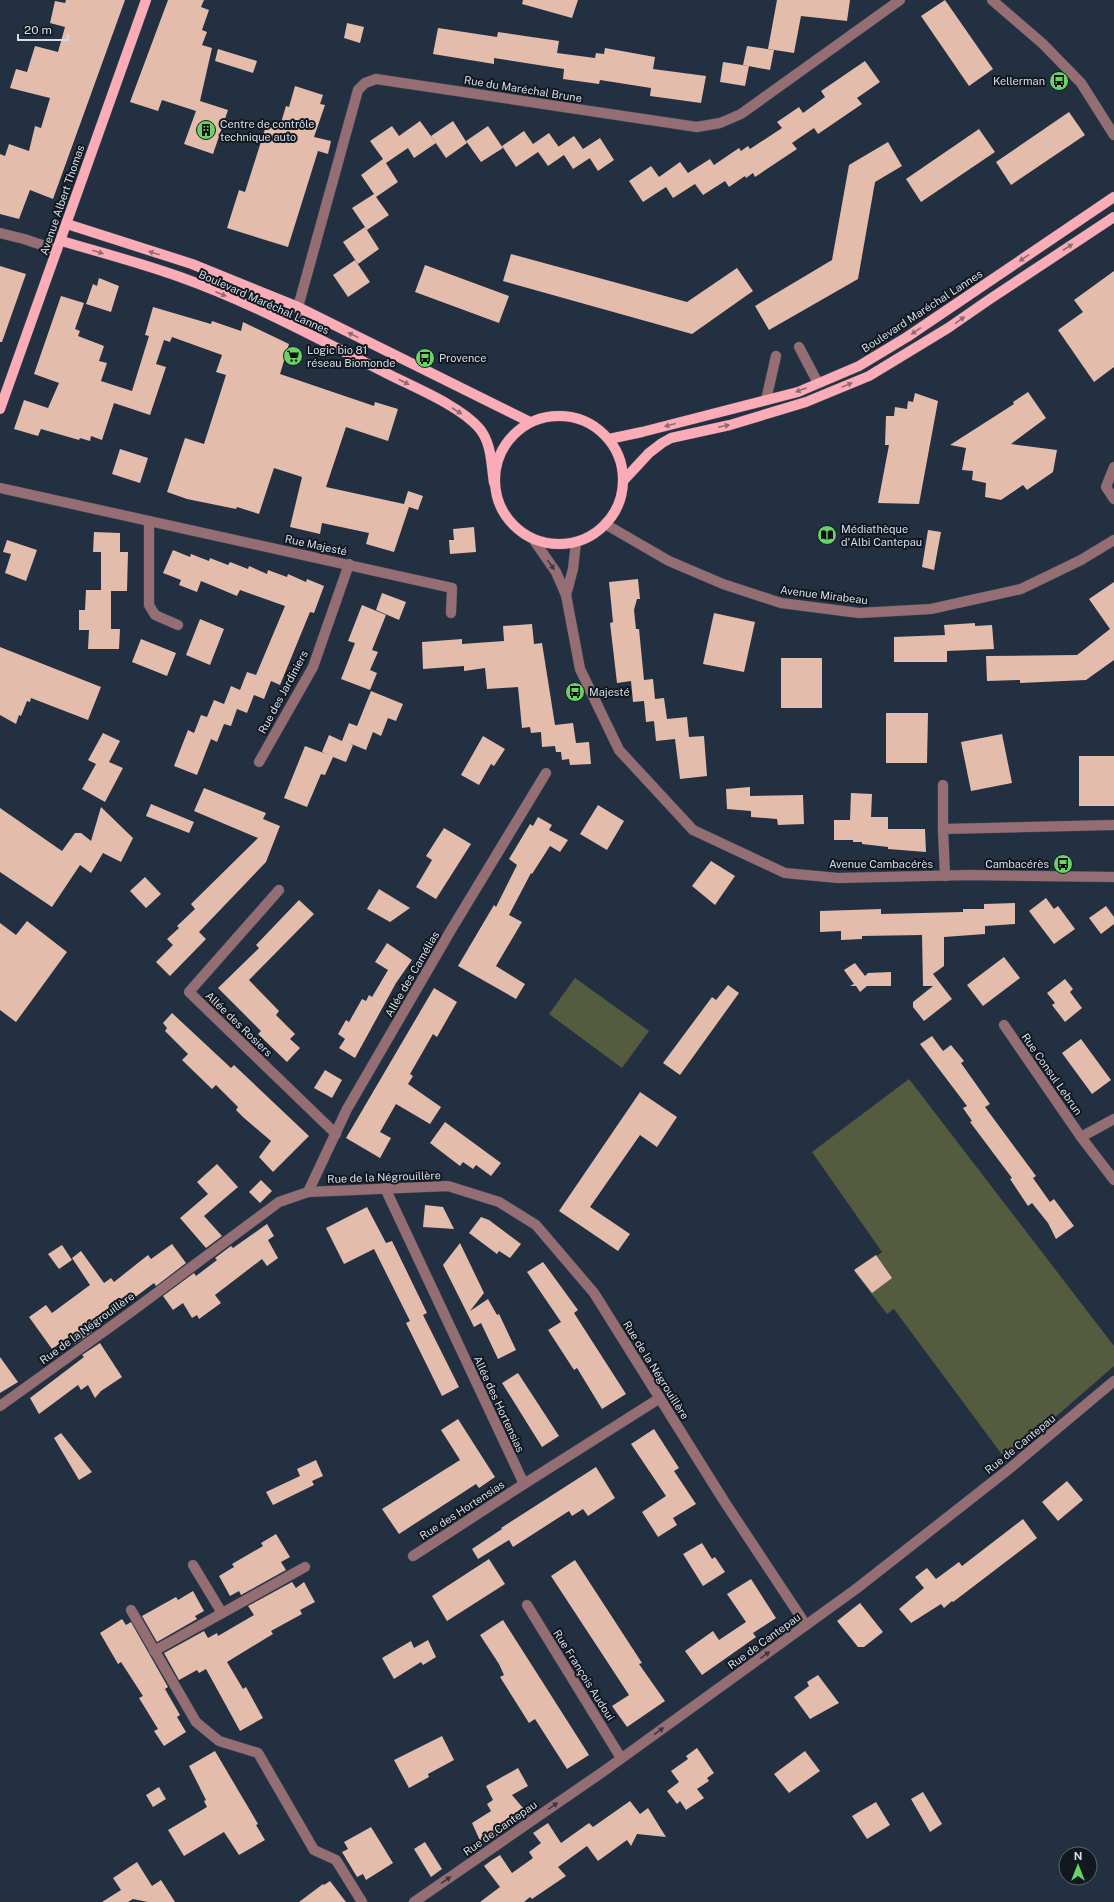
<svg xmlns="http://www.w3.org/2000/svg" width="1114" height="1902" font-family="'Public Sans',sans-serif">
	<rect width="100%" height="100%" fill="#233041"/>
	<g fill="#555b3f">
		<path d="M575 978 649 1031 622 1068 549 1014Z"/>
		<path d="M909 1079 1114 1346V1366L1006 1460 894 1309 887 1314 855 1272 882 1252 812 1152Z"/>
	</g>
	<g fill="#e3bcac">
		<path d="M66 0H125L53 199 30 190 19 219 0 214V154L5 156 9 144 29 151 35 126 41 128 50 98 10 88 16 69 27 72 35 46 58 52 65 27 50 23 55 1 65 3Z"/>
		<path d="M168 0H204L201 7 209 10 202 30 207 32 202 45 212 48 200 101 228 110 213 154 184 144 196 111 162 100 158 111 130 102Z"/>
		<path d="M523 0H578L572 18 522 4Z"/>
		<path d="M777 0H850L847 21 801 16 794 53 768 49Z"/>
		<path d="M945 0 993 69 969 86 921 16Z"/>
		<path d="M347 23 364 27 360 43 344 38Z"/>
		<path d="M438 28 497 37 498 32 559 41 557 53 595 58 596 53 604 54 605 48 655 57 653 69 706 76 701 103 650 96 651 88 600 80 599 84 563 79 564 69 494 58V64L433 54Z"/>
		<path d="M747 46 774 50 770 70 743 65Z"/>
		<path d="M218 49 257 61 253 73 215 61Z"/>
		<path d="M865 61 880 82 857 98 862 104 818 134 814 128 792 143 797 149 755 177 753 173 746 178 745 176 729 187 725 181 703 195 695 184 673 198 666 187 643 202 629 181 651 166 665 185 659 177 680 162 688 173 710 159 714 165 739 148 741 151 748 146 750 149 782 128 777 122 799 107 803 113 825 97 821 91Z"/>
		<path d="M723 62 749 66 745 86 720 82Z"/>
		<path d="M295 86 323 95 320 104 325 105 314 137 331 141 328 154 318 151 288 247 227 228 239 190 245 192 267 123 280 126 286 106 289 107Z"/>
		<path d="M1069 112 1085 135 1011 185 996 162Z"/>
		<path d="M420 121 436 143 414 158 408 148 386 163 384 160 398 182 376 197 389 215 367 230 352 208 374 194 361 175 383 159 370 141 392 126 399 136Z"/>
		<path d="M453 121 467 143 446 158 431 136Z"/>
		<path d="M488 126 503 148 481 162 466 141Z"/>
		<path d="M979 129 995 152 921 202 906 179Z"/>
		<path d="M524 131 533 144 549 133 563 153 558 147 574 136 583 149 600 138 614 160 598 171 589 157 590 158 573 169 564 155 548 166 538 152 516 167 502 146Z"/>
		<path d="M888 142 902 166 875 182 858 279 769 330 755 306 832 260 849 165Z"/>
		<path d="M365 227 379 249 358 264 343 242Z"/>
		<path d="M511 254 687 302 737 268 753 291 692 334 503 281Z"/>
		<path d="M355 260 370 282 348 297 333 275Z"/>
		<path d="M425 265 509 296 499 323 415 292Z"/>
		<path d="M0 266 26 274 2 342H0Z"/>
		<path d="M1114 271V367L1094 382 1058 330 1083 312 1074 300Z"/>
		<path d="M99 278 119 286 111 312 86 304 93 284 97 286Z"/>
		<path d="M61 296 84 303 75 329 80 331 78 336 104 346 99 361 107 363 101 381 132 391 149 336 145 335 153 307 211 324 212 321 241 331 243 322 289 344 280 374 374 406 375 402 398 409 388 441 346 427 326 487 404 504 408 491 423 496 418 510 409 507 394 552 366 544 369 533 322 523 320 534 290 527 302 477 274 468 259 514 237 507 236 509 187 499 167 492 185 438 204 444 226 375 216 372 222 355 172 337 170 342 164 340 156 364 166 367 150 415 114 403 102 440 91 436 90 441 80 438 79 440 41 429 38 436 14 429 24 400 48 408 59 383 34 374Z"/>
		<path d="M1028 392 1046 418 1011 444 1057 450 1053 472 1027 490 1023 485 1001 500 985 497 986 483 972 480 973 471 962 470 966 448 950 445 1014 404 1013 402Z"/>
		<path d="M915 393 938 401 919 504 878 503 889 445H885L886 416H894L895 407 907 409 908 401 913 402Z"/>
		<path d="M120 449 148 458 140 483 112 474Z"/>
		<path d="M474 527 476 552 450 554 449 540H454L453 529Z"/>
		<path d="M928 530 941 532 934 570 922 567Z"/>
		<path d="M94 532 120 533V552H128L127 591H111V629H120L119 649H88L89 630H79V610H85L86 590H101V552H93Z"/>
		<path d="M7 540 37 550 26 581 5 573 11 554 3 552Z"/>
		<path d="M173 550 190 557 191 554 209 561 210 558 228 565 230 562 248 569 249 566 267 574 268 570 287 577 288 574 306 582 307 579 324 586 314 613 310 612 280 685 271 681 264 699 254 695 247 713 237 709 231 726 224 724 217 742 211 739 197 775 174 766 188 730 194 733 201 715 207 717 214 700 224 704 231 686 240 690 247 672 256 675 285 606 240 590 237 596 201 581 197 592 179 585 181 580 163 573Z"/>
		<path d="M638 579 640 599H637L634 610 636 629H639L644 680 653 679 655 699 664 698 667 719 687 717 689 737 704 736 707 776 680 779 675 739 656 741 654 721 646 722 644 701 633 702 631 681 617 683 610 623 613 622 609 582Z"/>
		<path d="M1114 582V660L1086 680 1020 683V680L987 681 986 656 1077 655 1110 629 1089 599Z"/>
		<path d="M382 593 406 602 399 620 376 610Z"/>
		<path d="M362 605 386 615 372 650 378 652 370 670 377 673 370 690 341 679 355 643 348 641Z"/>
		<path d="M714 613 755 622 744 672 703 664Z"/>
		<path d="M200 619 224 629 210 665 186 655Z"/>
		<path d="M975 623V626L992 625 994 649 947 651V662H894V637L945 635 944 625Z"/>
		<path d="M532 624 534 644 542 643 555 725 573 723 576 743 589 742 591 764 570 765 569 759 562 760 561 752H556L555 746 542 747 541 732 531 733 530 727 522 728 518 687 487 689 485 668 464 671V666L423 669 422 642 462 639V644L504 641 503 626Z"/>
		<path d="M141 639 176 653 167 676 132 662Z"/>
		<path d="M0 647 101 687 88 720 31 698 30 702 27 701 21 716 19 715 16 724 0 715Z"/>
		<rect x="781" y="658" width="41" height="50"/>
		<path d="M371 691 403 704 396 721 388 718 381 736 373 732 366 750 349 743 353 745 346 762 333 757 325 775 321 774 307 807 284 798 305 746 329 755 322 752 329 735 342 741 349 723 357 726Z"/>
		<path d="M886 713H928L927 763H886Z"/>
		<path d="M103 733 120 741 109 762 123 768 105 802 82 789 96 764 88 760Z"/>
		<path d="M1002 734 1012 783 971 791 961 742Z"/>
		<path d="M483 736 505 749 494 766 491 764 479 785 461 775Z"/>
		<rect x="1079" y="756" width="35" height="50"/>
		<path d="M750 787V796L803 795 804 824 778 825 777 819 751 817V811L727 809 726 789Z"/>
		<path d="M204 788 266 813 263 819 280 826 266 862 199 932 206 939 170 976 156 962 173 945 167 939 179 928 177 926 195 909 191 904 258 838 194 811Z"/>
		<path d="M851 793 872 794 871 817H888V829H925L926 852 888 849V847L862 844V842H853V840H834V820H850Z"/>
		<path d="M151 804 194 822 189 833 146 816Z"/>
		<path d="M598 805 624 821 607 850 580 834Z"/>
		<path d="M101 807 133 838 121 862 103 853 91 873 80 865 52 907 0 872V808L62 851 75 833H81L91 841Z"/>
		<path d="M538 817 552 825 549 830 568 840 560 852 550 846 532 874 531 873 509 915 522 922 496 966 525 984 516 999 458 966 494 905 496 907 517 865 509 859 530 824 533 826Z"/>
		<path d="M444 828 471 844 436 899 416 887 432 860 426 856Z"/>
		<path d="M711 861 735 876 715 905 692 886Z"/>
		<path d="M145 877 161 894 146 908 130 891Z"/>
		<path d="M379 889 410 908 390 922 367 909Z"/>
		<path d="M1046 898 1054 909 1058 906 1075 929 1054 944 1029 911Z"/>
		<path d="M299 900 314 914 249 980 279 1011 276 1015 295 1034 290 1039 300 1048 287 1062 258 1034 261 1031 218 988 259 948 256 945Z"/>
		<path d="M1015 903V924L985 926V934L944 937V966L933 974 952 999 924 1021 913 1007V1002L933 986H923L922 935 862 936V939L841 940V931L820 932V911L881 909V914L963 912V909H984V904Z"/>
		<path d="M1106 906 1114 917V924L1101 934 1089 918Z"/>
		<path d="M27 921 67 952 16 1022 0 1010V923L16 935Z"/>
		<path d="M387 943 412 960 396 983 355 1058 339 1048 345 1039 338 1034 346 1020 349 1022 362 999 366 1001 369 995 372 997 388 970 375 962Z"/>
		<path d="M1004 957 1020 978 983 1006 967 985Z"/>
		<path d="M855 963 865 976 868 973 891 972V986H867L860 992 856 986H850L854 984 844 970Z"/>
		<path d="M1065 979 1073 989 1070 992 1082 1008 1065 1022 1052 1005 1055 1003 1047 993Z"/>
		<path d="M728 985 739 993 680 1075 663 1063 712 997 716 1000Z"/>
		<path d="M434 988 457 1002 437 1037 433 1034 410 1074 413 1076 408 1084 441 1107 430 1124 396 1104 380 1132 391 1138 380 1158 346 1138Z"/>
		<path d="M172 1013 231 1068 234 1065 309 1136 273 1172 259 1157 271 1141 243 1117 236 1110 238 1107 216 1085 212 1089 182 1060 188 1054 165 1031 167 1028 163 1023Z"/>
		<path d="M932 1036 943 1051 951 1045 964 1061 961 1063 990 1104 985 1107 1036 1176 1033 1178 1050 1202 1054 1199 1074 1226 1056 1239 1048 1223 1032 1203 1028 1206 1010 1179 1012 1178 970 1122 972 1121 963 1108 967 1106 920 1044Z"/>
		<path d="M1081 1039 1111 1080 1092 1094 1062 1053Z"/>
		<path d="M325 1070 342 1080 332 1098 314 1088Z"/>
		<path d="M640 1092 677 1117 657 1147 640 1135 590 1207 630 1234 618 1251 559 1211Z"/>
		<path d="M445 1122 501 1163 491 1176 476 1165 473 1169 463 1162 460 1166 430 1143Z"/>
		<path d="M217 1164 238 1187 204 1216 222 1236 206 1248 180 1218 208 1194 197 1182Z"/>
		<path d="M261 1180 272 1191 260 1203 249 1192Z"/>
		<path d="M425 1205 443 1207 454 1229 423 1227Z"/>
		<path d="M367 1207 386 1243 392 1241 427 1313 423 1315 459 1387 442 1396 406 1323 410 1321 374 1249 344 1264 326 1228Z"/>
		<path d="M481 1217 489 1220 521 1244 510 1258 499 1251 497 1254 469 1233Z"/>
		<path d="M267 1224 274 1236 268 1240 278 1258 267 1266 262 1259 215 1295 221 1303 199 1319 197 1315 192 1318 183 1303 173 1310 163 1296 194 1273 196 1276 217 1260 215 1258 231 1246 233 1248Z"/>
		<path d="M460 1243 484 1293 470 1311 488 1299 497 1315 499 1314 516 1350 498 1359 481 1323 474 1327 443 1265Z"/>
		<path d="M172 1244 186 1263 156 1286 154 1283 91 1330 92 1332 75 1344 69 1337 52 1349 29 1317 46 1305 52 1313 90 1285 72 1258 81 1251 104 1283 111 1278 114 1282 148 1255 151 1259Z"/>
		<path d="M62 1245 72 1260 59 1269 48 1254Z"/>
		<path d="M876 1255 892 1278 872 1293 854 1270Z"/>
		<path d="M543 1262 578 1310 574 1313 626 1394 602 1409 577 1368 574 1370 548 1330 561 1322 527 1272Z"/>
		<path d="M100 1343 122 1377 101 1391 95 1398 88 1385 81 1390 78 1385 39 1414 30 1398 84 1357 82 1355Z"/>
		<path d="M0 1357 18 1382 0 1393Z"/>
		<path d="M518 1373 559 1436 542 1447 502 1383Z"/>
		<path d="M458 1419 495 1477 479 1488 476 1484 399 1534 382 1509 460 1460 441 1430Z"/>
		<path d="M654 1429 679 1468 674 1471 696 1504 673 1518 677 1525 658 1537 642 1512 666 1496 631 1444Z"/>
		<path d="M61 1433 92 1472 79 1480 54 1438Z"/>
		<path d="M316 1460 323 1476 312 1481 314 1485 273 1505 266 1492 300 1476 297 1469Z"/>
		<path d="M596 1467 615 1498 588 1516 583 1509 572 1516 569 1511 513 1547 509 1540 478 1559 472 1549 502 1529 501 1528Z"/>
		<path d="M1067 1481 1083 1500 1058 1521 1042 1502Z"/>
		<path d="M1023 1519 1037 1538 953 1602 952 1601 944 1608 941 1604 911 1623 899 1609 924 1588 915 1577 927 1568 936 1579 959 1562 962 1566Z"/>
		<path d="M276 1534 290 1557 281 1562 286 1570 241 1595 239 1591 230 1596 219 1576 234 1567 232 1564 263 1546 261 1543Z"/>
		<path d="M702 1543 712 1559 715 1557 725 1572 703 1586 683 1554Z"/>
		<path d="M489 1559 505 1584 447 1621 432 1596Z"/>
		<path d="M575 1560 642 1663 639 1664 665 1701 627 1727 612 1706 629 1695 551 1576Z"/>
		<path d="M751 1579 776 1618 753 1633 756 1637 702 1675 685 1651 713 1631 719 1640 746 1622 727 1594Z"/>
		<path d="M292 1582 296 1588 304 1582 315 1602 300 1610 302 1614 271 1631 273 1634 227 1662 243 1689 246 1687 263 1718 240 1731 206 1669 199 1673 197 1670 179 1680 164 1653 204 1631 208 1638 217 1633 218 1636 254 1615 248 1606Z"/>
		<path d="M193 1591 204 1611 195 1616 197 1619 157 1642 142 1616 176 1597 178 1600Z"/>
		<path d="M860 1603 883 1632 864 1647H858L837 1621Z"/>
		<path d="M122 1619 126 1625 131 1622 168 1687 165 1689 180 1715 177 1717 186 1732 164 1746 154 1731 158 1729 139 1698 143 1696 121 1662 118 1664 100 1633Z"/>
		<path d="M503 1620 589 1755 567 1769 535 1719 529 1723 500 1677 504 1675 499 1664 480 1635Z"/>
		<path d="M428 1640 436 1657 423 1665 421 1662 394 1679 382 1658 411 1641 414 1648Z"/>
		<path d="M818 1675 839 1703 810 1719 794 1697 809 1686 807 1682Z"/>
		<path d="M442 1736 454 1760 428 1774 429 1777 409 1788 394 1760Z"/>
		<path d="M697 1748 714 1773 707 1778 709 1781 697 1789 704 1798 686 1810 680 1801 677 1804 667 1791 679 1782 671 1771 688 1759 686 1756Z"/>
		<path d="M215 1751 258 1824 256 1825 265 1840 239 1855 224 1832 184 1856 168 1830 207 1807 204 1801 206 1800 189 1766Z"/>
		<path d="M805 1751 820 1771 789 1793 774 1774Z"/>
		<path d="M518 1768 528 1786 512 1795 529 1815 482 1845 472 1823 491 1811 487 1804 493 1800 486 1786Z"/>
		<path d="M159 1787 166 1799 153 1807 146 1795Z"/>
		<path d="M923 1792 942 1824 930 1832 911 1799Z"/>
		<path d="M630 1801 640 1814 648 1808 666 1837 637 1834 631 1846 627 1840 598 1861 587 1846 558 1867 566 1876 532 1899 530 1897 524 1902H480L500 1887 484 1866 492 1860 500 1855 512 1873 533 1858 529 1852 541 1843 533 1833 548 1823 561 1843 589 1823 593 1827Z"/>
		<path d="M876 1802 890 1825 867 1839 852 1816Z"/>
		<path d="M371 1827 393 1863 366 1880 363 1874 357 1877 342 1852 348 1849 344 1842Z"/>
		<path d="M425 1842 442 1869 431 1877 414 1849Z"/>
		<path d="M137 1862 152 1886 161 1880 175 1902H148L133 1899 128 1902H102L121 1890 113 1878Z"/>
		<path d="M330 1881 346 1902H299L323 1884 324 1885Z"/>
	</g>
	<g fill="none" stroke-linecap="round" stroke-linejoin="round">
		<defs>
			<g id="minor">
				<path d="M992 0 1043 44 1081 83 1114 135"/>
				<path d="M0 233 24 239 57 250"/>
				<path d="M307 332 298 307 358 90 365 83 376 79 697 127 720 123 741 114 900 0"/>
				<path d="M799 347 818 383"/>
				<path d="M766 400 776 356"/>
				<path d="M1114 467 1106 487 1114 499"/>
				<path d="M0 488 452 588 451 613"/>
				<path d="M149 521V605L155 615 178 625"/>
				<path d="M605 524 669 561 723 584 781 603 859 613 931 609 1021 589 1081 560 1114 540"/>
				<path d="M533 539 556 572 566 595 580 669 619 750 693 830 785 873 838 878 970 875 1114 877"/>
				<path d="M566 595 573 569 576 542"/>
				<path d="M259 762 313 667 349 564"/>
				<path d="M943 785V829"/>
				<path d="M945 876 943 829 1114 825"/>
				<path d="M279 890 189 992 336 1134"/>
				<path d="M1004 1025 1081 1137 1114 1119"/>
				<path d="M1081 1137 1114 1180"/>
				<path d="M385 1188 524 1484 660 1398"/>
				<path d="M308 1192 347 1109 451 930 546 773"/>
				<path d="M0 1406 131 1312 279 1202 308 1192 448 1186 499 1202 536 1225 594 1293 724 1501 806 1625"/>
				<path d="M413 1556 524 1484"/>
				<path d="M193 1565 222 1613"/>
				<path d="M527 1605 621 1758"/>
				<path d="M131 1610 196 1722 219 1741 258 1753 314 1850 336 1860 362 1902"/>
				<path d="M154 1651 305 1567"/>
				<path d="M414 1902 604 1771 856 1589 1009 1469 1114 1381"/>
			</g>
			<g id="major">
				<path d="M67 224 192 264 298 307 530 422"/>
				<path d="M61 241C100 252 141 263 180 277 251 302 318 339 386 373 413 387 459 405 479 428 492 443 491 465 494 483"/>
				<path d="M0 409 146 0"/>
				<circle cx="559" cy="480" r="64"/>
				<path d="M609 439 642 432 798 392 859 366 907 337 1114 197"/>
				<path d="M623 481 649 453 662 443 671 438 730 425 806 402 869 376 948 328 990 299 1114 217"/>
			</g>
		</defs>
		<use href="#minor" stroke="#3f4c5c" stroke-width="11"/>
		<use href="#major" stroke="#3f4c5c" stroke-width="11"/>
		<use href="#minor" stroke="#956e73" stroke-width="10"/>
		<use href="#major" stroke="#fbacb7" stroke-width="10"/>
	</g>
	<defs><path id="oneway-solid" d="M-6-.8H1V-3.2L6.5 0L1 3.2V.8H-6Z"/></defs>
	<g fill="#926973">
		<use href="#oneway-solid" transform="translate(1068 247) rotate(-33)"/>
		<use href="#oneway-solid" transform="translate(98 252) rotate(17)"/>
		<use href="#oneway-solid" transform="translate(154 253) rotate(-163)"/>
		<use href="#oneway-solid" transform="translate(1024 258) rotate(146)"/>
		<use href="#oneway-solid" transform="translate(221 294) rotate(23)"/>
		<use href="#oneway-solid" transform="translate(960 320) rotate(-36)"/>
		<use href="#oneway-solid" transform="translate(916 331) rotate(146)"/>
		<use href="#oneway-solid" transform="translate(353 335) rotate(-154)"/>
		<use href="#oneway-solid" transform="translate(404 382) rotate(27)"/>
		<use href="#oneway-solid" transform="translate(847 385) rotate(-22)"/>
		<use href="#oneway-solid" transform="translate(801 390) rotate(160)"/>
		<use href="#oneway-solid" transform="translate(457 411) rotate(33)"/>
		<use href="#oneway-solid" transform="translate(670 425) rotate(165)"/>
		<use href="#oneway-solid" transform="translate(724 426) rotate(-12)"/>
	</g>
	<g fill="#40363c">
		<use href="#oneway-solid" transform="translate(551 565) rotate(55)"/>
		<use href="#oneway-solid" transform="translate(765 1655) rotate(-36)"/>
		<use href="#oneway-solid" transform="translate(659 1731) rotate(-36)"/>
		<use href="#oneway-solid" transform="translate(553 1806) rotate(-35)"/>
		<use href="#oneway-solid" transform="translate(446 1880) rotate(-34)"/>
	</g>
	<defs>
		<symbol id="bus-disc" viewBox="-11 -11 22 22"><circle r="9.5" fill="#68d465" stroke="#12181f"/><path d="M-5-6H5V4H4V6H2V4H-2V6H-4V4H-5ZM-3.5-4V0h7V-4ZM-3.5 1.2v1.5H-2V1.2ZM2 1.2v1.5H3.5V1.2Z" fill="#111"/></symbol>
		<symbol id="building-disc" viewBox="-11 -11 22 22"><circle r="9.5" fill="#68d465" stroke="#12181f"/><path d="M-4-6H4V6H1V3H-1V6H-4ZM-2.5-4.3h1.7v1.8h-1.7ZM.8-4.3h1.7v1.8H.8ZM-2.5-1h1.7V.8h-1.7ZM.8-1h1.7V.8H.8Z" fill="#111"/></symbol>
		<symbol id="supermarket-disc" viewBox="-11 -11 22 22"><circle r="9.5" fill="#68d465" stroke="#12181f"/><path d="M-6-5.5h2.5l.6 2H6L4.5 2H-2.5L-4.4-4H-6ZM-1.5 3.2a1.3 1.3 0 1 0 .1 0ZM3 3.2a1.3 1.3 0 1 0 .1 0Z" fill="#111"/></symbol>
		<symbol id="library-disc" viewBox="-11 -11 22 22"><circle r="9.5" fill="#68d465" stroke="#12181f"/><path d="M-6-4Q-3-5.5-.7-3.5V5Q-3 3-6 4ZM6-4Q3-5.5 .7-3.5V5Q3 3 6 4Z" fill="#111"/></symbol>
	</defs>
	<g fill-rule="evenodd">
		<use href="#bus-disc" x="1048" y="70" width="22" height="22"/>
		<use href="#building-disc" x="195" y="119" width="22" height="22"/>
		<use href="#supermarket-disc" x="282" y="345" width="22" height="22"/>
		<use href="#bus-disc" x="414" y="347" width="22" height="22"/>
		<use href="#library-disc" x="816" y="524" width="22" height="22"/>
		<use href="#bus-disc" x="564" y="681" width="22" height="22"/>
		<use href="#bus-disc" x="1052" y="853" width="22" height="22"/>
	</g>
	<g text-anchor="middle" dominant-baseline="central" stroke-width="4" stroke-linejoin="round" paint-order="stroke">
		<g font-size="11" fill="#d5dde8" stroke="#12181f" text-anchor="start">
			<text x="1045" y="81" text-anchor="end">Kellerman</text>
			<text x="220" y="124">Centre de contrôle<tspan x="220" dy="13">technique auto</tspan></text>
			<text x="307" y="350">Logic bio 81<tspan x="307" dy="13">réseau Biomonde</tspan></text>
			<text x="439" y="358">Provence</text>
			<text x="841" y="529">Médiathèque<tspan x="841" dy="13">d'Albi Cantepau</tspan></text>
			<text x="589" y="692">Majesté</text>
			<text x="1049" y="864" text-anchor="end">Cambacérès</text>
		</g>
		<g font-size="11" fill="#d5dde8" stroke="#12181f">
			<text transform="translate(523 89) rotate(9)">Rue du Maréchal Brune</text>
			<text transform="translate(62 200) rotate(-71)">Avenue Albert Thomas</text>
			<text transform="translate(264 302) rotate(24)">Boulevard Maréchal Lannes</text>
			<text transform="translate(922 311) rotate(-33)">Boulevard Maréchal Lannes</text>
			<text transform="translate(316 545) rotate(12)">Rue Majesté</text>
			<text transform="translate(824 595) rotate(7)">Avenue Mirabeau</text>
			<text transform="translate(283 692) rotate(-62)">Rue des Jardiniers</text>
			<text x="881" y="864">Avenue Cambacérès</text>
			<text transform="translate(412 974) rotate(-60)">Allée des Camélias</text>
			<text transform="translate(239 1024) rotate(44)">Allée des Rosiers</text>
			<text transform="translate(1052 1074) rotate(55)">Rue Consul Lebrun</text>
			<text transform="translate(384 1177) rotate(-2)">Rue de la Négrouillère</text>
			<text transform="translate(87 1328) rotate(-36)">Rue de la Négrouillère</text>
			<text transform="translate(656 1370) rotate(58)">Rue de la Négrouillère</text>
			<text transform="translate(499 1404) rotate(65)">Allée des Hortensias</text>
			<text transform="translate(1020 1444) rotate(-39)">Rue de Cantepau</text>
			<text transform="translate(462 1510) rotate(-33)">Rue des Hortensias</text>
			<text transform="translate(764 1641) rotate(-36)">Rue de Cantepau</text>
			<text transform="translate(584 1675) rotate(58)">Rue François Audoui</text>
			<text transform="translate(500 1828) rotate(-35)">Rue de Cantepau</text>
		</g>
	</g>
	<g transform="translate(1078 1866)"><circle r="19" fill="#12181f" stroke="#60676f"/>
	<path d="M0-3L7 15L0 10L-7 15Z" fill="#68d465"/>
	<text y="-6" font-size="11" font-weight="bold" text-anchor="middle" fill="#d5dde8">N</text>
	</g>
	<path d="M18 34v6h50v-6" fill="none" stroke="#d5dde8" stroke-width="2"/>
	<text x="24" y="34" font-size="12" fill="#d5dde8" stroke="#12181f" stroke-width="3" paint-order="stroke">20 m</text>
</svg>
